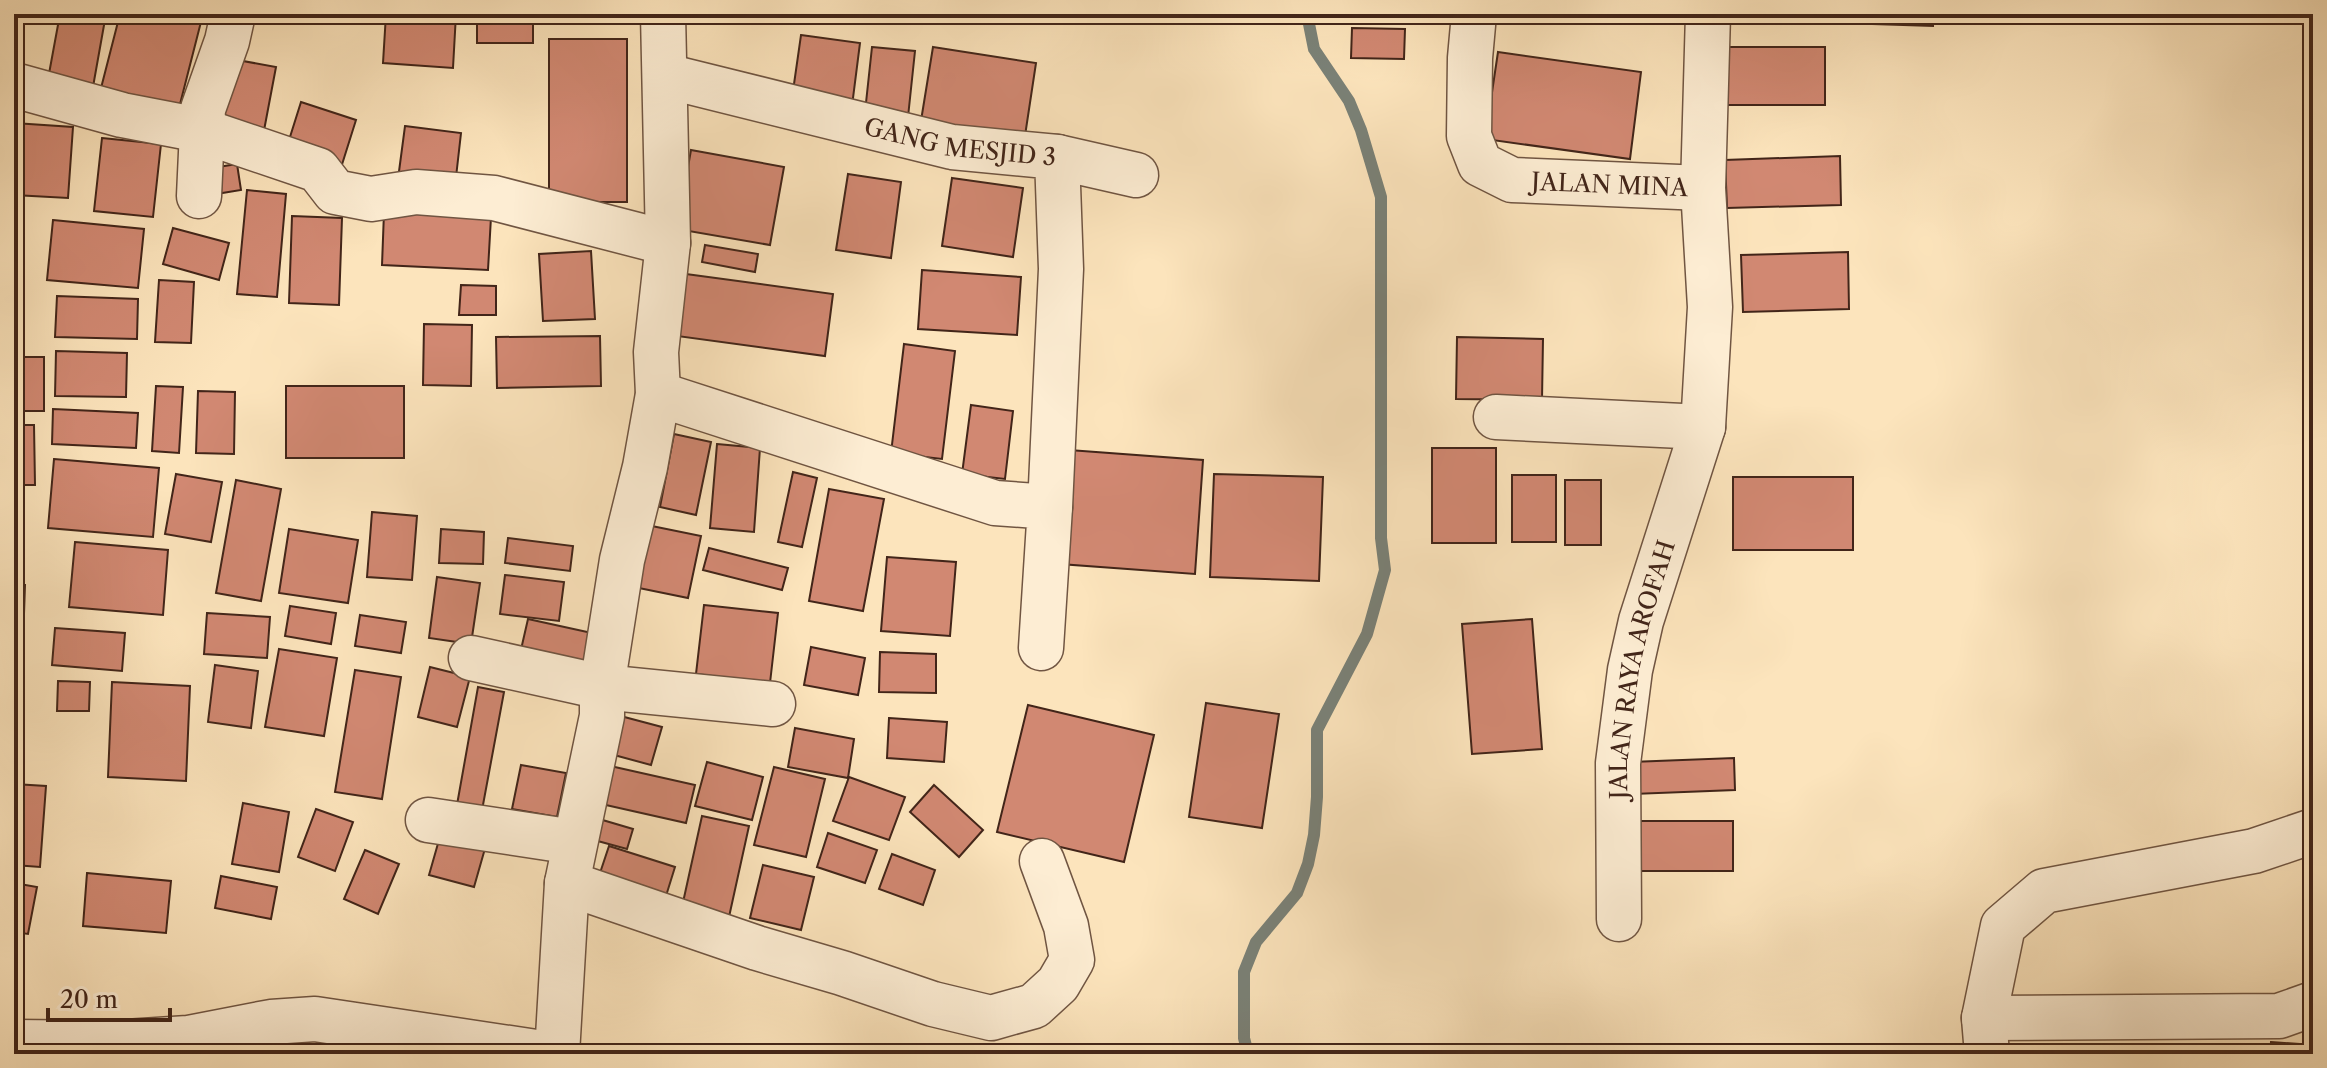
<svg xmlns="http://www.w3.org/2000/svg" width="2327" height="1068" font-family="'Libre Caslon Text',serif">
	<rect width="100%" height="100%" fill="#fce4bc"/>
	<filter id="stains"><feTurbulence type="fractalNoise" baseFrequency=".0025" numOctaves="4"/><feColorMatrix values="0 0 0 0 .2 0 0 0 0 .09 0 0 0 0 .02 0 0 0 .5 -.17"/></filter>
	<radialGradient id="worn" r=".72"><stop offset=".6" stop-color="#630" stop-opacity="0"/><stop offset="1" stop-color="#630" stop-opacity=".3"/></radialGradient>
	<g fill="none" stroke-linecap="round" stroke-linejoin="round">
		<path stroke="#7a8177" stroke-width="12" d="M1248 1054 1244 1038V972L1256 942 1297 893 1308 864 1314 835 1317 797V730L1367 634 1385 570 1381 538V197L1361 130 1349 101 1314 49 1307 14"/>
	</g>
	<g fill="#d18872" stroke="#422519" stroke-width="2">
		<path d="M60 14H106L91 98 46 90Z"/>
		<path d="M120 14H203L178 112 100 92Z"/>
		<path d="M386 14H456L453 68 383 63Z"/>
		<rect x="477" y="14" width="56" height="29"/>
		<path d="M904 14H949L947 23Z"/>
		<path d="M1780 14H1933V26L1780 21Z"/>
		<rect x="2039" y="14" width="92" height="9"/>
		<path d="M1352 28 1405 29 1404 59 1351 58Z"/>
		<path d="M801 35 860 43 852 106 792 98Z"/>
		<rect x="549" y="39" width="78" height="163"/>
		<path d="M872 47 915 51 908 117 865 112Z"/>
		<path d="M933 47 1036 63 1023 149 919 133Z"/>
		<rect x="1724" y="47" width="101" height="58"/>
		<path d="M1498 52 1641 72 1630 159 1485 139Z"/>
		<path d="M232 59 276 67 262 141 218 133Z"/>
		<path d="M301 102 356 120 339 174 284 156Z"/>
		<path d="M14 123 73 127 68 198 14 195Z"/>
		<path d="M405 126 461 133 455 186 398 179Z"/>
		<path d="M102 138 161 144 153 217 94 211Z"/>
		<path d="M691 150 784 167 770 245 677 229Z"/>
		<path d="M1840 156 1841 205 1727 208 1725 160Z"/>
		<path d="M237 164 241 190 216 194 212 168Z"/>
		<path d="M848 174 901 182 891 258 836 250Z"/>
		<path d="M952 178 1023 188 1013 257 942 246Z"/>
		<path d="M247 190 286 194 277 297 237 294Z"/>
		<path d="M384 212 491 217 488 270 382 265Z"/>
		<path d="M292 216 342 218 339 305 289 303Z"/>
		<path d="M53 220 144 229 138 288 47 280Z"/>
		<path d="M173 228 229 243 219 280 163 264Z"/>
		<path d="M705 245 758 254 755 272 702 262Z"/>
		<path d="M591 251 595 319 543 321 539 254Z"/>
		<path d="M1848 252 1849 309 1743 312 1741 255Z"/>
		<path d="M922 270 1021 277 1017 335 918 329Z"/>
		<path d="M686 274 833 294 825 356 677 336Z"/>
		<path d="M159 280 194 282 191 343 155 342Z"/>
		<path d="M461 285 496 286V315H459Z"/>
		<path d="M57 296 138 299 137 339 55 337Z"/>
		<path d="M424 324 472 325 471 386 423 385Z"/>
		<path d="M600 336 601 386 497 388 496 337Z"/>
		<path d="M1457 337 1543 339 1542 400 1456 399Z"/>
		<path d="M904 344 955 351 942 459 891 453Z"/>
		<path d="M56 351 127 353 126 397 55 396Z"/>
		<rect x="18" y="357" width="26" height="54"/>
		<path d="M156 386 183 387 179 453 152 451Z"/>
		<rect x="286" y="386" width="118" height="72"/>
		<path d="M198 391 235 392 234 454 196 453Z"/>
		<path d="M971 405 1013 411 1005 479 962 474Z"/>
		<path d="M53 409 138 413 136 448 52 444Z"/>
		<path d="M14 425H34L35 485H14Z"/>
		<path d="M674 434 711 442 696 515 660 507Z"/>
		<path d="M717 444 760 448 754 532 710 528Z"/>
		<rect x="1432" y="448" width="64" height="95"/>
		<path d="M1069 450 1203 460 1195 574 1060 564Z"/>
		<path d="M54 459 159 468 153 537 48 528Z"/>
		<path d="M793 472 817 478 802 547 778 542Z"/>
		<path d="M176 474 222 482 211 542 165 534Z"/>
		<path d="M1214 474 1323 477 1319 581 1210 577Z"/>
		<rect x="1512" y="475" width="44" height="67"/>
		<rect x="1733" y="477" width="120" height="73"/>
		<path d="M236 480 281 489 261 601 216 593Z"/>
		<rect x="1565" y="480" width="36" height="65"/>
		<path d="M829 489 884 499 863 611 809 601Z"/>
		<path d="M372 512 417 516 412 580 367 577Z"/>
		<path d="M642 524 701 536 688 598 629 586Z"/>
		<path d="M289 529 358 540 348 603 279 593Z"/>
		<path d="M441 529 484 532 483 564 439 563Z"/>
		<path d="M508 538 573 546 570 571 505 563Z"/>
		<path d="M75 542 168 550 163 615 69 607Z"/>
		<path d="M709 548 788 568 782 590 703 570Z"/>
		<path d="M887 557 956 562 950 636 881 631Z"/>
		<path d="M505 575 564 582 559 621 500 614Z"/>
		<path d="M437 577 480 583 471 644 429 638Z"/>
		<path d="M14 585H25L23 642H14Z"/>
		<path d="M704 605 778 613 770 683 696 674Z"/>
		<path d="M290 606 336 613 331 644 285 636Z"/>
		<path d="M207 613 270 617 267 658 204 654Z"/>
		<path d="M360 615 406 622 401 653 355 646Z"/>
		<path d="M528 619 601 635 590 683 517 667Z"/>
		<path d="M1532 619 1542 749 1472 754 1462 624Z"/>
		<path d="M55 628 125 633 122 671 52 665Z"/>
		<path d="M811 647 865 658 858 695 804 685Z"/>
		<path d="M279 649 337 658 324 736 265 727Z"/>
		<path d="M880 652 936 654V693L879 692Z"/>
		<path d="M215 665 258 671 251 728 208 722Z"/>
		<path d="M430 667 470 677 457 727 418 717Z"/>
		<path d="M355 670 401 677 382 799 335 792Z"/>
		<path d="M58 681 90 682 89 711H57Z"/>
		<path d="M112 682 190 686 186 781 108 777Z"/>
		<path d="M478 687 504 692 480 821 455 816Z"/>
		<path d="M1206 703 1279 714 1262 828 1189 817Z"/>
		<path d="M1028 705 1154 735 1124 862 997 832Z"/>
		<path d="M613 714 662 727 651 765 603 752Z"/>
		<path d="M889 718 947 722 944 762 887 758Z"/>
		<path d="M795 728 854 739 848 778 788 767Z"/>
		<path d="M1734 758 1735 790 1633 794 1631 762Z"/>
		<path d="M707 762 763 777 752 820 695 806Z"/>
		<path d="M597 763 695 785 686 823 588 801Z"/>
		<path d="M521 765 566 773 557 817 512 809Z"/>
		<path d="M774 767 825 779 806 857 754 845Z"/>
		<path d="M849 777 905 797 889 840 833 821Z"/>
		<path d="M14 784 46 786 40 867 14 865Z"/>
		<path d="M934 785 983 830 959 857 910 812Z"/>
		<path d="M243 803 289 812 279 872 232 864Z"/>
		<path d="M316 809 353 822 335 871 298 857Z"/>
		<path d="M589 816 633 829 627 849 583 837Z"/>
		<path d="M702 816 749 826 727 926 680 916Z"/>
		<rect x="1638" y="821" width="95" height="50"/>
		<path d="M441 833 486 845 474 887 429 875Z"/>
		<path d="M828 833 877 850 865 883 817 867Z"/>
		<path d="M609 846 675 867 661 912 594 891Z"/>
		<path d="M365 850 399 864 378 914 344 899Z"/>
		<path d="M892 854 935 870 923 905 879 889Z"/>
		<path d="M763 865 814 877 801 930 750 918Z"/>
		<path d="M87 873 171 881 166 933 83 926Z"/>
		<path d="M221 876 277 887 271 919 215 908Z"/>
		<path d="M14 883 37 887 28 934 14 932Z"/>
		<path d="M2271 1042 2313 1045V1054H2270Z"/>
	</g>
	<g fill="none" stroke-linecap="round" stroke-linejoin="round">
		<defs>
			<g id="minor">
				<path id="s1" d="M1474 14 1470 58 1469 136 1480 164 1512 180 1703 188"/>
				<path id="s2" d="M666 76 952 147 1057 157 1061 269 1050 507"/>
				<path d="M14 85 122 115 200 130 318 170 335 192 371 199 416 192 494 198 668 243"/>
				<path d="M1057 157 1136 175"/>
				<path d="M199 196 203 109 227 41 233 14"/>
				<path d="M658 394 995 503 1050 507 1041 648"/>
				<path d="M1496 417 1703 427"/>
				<path d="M471 658 602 687 773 704"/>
				<path d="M428 820 574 842"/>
				<path d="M567 883 757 948 842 973 933 1004 991 1018 1034 1006 1058 984 1072 960 1066 926 1042 861"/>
				<path id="s3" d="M1619 919 1618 763 1630 670 1641 621 1703 427 1710 307 1703 188 1708 14"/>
				<path d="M1984 1018 2279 1016 2313 1004"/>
				<path d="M14 1042 110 1043 188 1038 271 1022 315 1019 549 1054"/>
				<path d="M557 1054 567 883 602 716V687L622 560 645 467 658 394 656 352 668 243 663 14"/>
				<path d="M1987 1054 1984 1018 2003 926 2044 891 2254 851 2313 831"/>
			</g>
		</defs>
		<use href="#minor" stroke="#705542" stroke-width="47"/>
		<use href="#minor" stroke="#fdedd3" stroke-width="44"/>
	</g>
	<g text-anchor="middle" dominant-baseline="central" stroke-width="7" stroke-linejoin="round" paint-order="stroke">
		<g font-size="24" fill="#422519" stroke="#fdedd3">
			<text stroke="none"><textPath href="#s2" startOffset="302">GANG MESJID 3</textPath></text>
			<text stroke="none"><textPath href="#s1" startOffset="286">JALAN MINA</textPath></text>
			<text stroke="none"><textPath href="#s3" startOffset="252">JALAN RAYA AROFAH</textPath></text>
		</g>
	</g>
	<rect width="2327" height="1068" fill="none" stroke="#fce4bc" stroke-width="48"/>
	<rect x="16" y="16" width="2295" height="1036" fill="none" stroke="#422519" stroke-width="4"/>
	<rect x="24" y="24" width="2279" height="1020" fill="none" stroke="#422519" stroke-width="2"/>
	<path d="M48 1008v12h122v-12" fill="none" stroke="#422519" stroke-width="4"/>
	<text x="60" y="1008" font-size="24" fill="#422519" stroke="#fdedd3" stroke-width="6" paint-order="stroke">20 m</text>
	<rect width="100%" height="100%" filter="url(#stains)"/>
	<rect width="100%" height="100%" fill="url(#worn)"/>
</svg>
